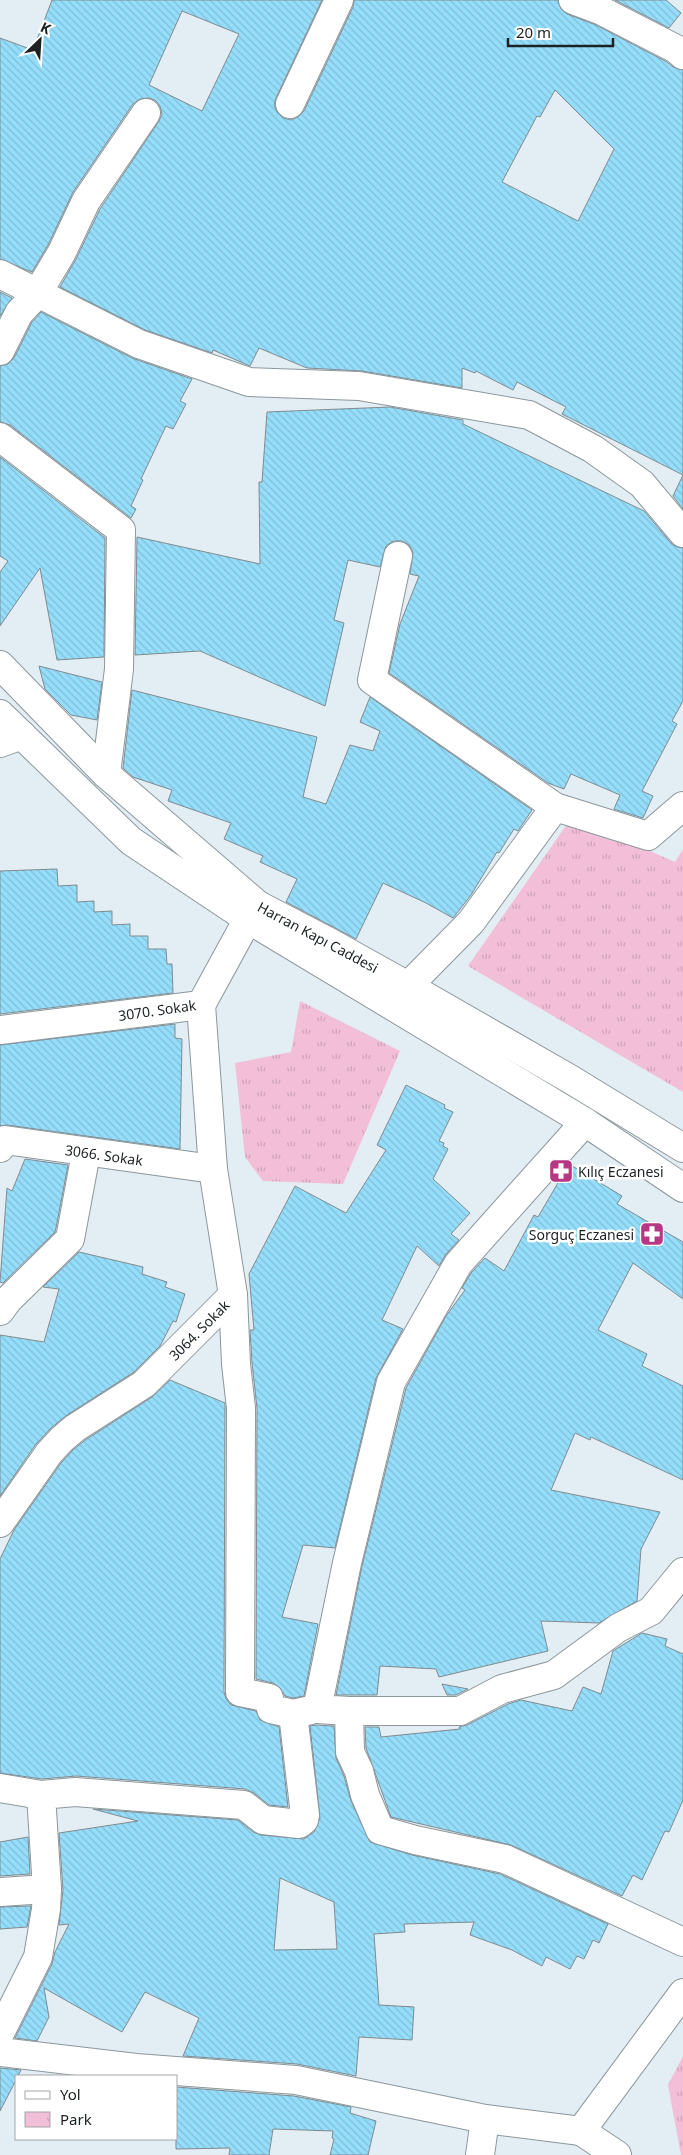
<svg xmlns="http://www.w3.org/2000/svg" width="683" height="2155" font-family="'Noto Sans',sans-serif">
	<defs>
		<pattern id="park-tufts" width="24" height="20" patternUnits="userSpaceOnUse" patternTransform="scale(1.25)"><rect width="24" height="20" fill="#f3bed8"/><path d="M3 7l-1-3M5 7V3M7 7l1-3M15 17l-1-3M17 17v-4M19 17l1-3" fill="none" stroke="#d0a3b9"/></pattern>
		<pattern id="building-back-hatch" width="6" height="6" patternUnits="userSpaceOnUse" patternTransform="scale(1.25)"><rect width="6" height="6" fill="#95defb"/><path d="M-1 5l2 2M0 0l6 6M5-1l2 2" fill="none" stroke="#80bed7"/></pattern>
	</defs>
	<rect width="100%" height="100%" fill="#e2eef3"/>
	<g fill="url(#park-tufts)">
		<path d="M572 817 675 862 683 849V1092L468 966Z"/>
		<path d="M300 1001 400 1051 343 1184 263 1181 245 1157 235 1063 291 1052Z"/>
		<path d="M683 2056V2155H681L668 2085Z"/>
	</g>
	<g fill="url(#building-back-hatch)" stroke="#808b8f" fill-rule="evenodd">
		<path d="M52 0H322L276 98 274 105 277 112 283 118 291 120 298 117 304 111 353 7 354 0H558L561 9 567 14 596 25 667 62 673 67 683 70V475L562 414 566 407 517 382 513 390 476 371 475 373 462 368V388L362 371 307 368 259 348 250 366 213 350 212 353 145 330 60 287 76 259 100 209 159 121 162 114 160 106 155 100 148 98 140 99 133 104 73 192 48 245 32 272 0 259V38L33 50ZM182 11 239 34 202 111 149 85ZM555 90 614 149 578 221 502 182 537 116 540 117Z"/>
		<path d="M615 0H666L681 13 669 28Z"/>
		<path d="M0 292 12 298 0 316Z"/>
		<path d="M41 312 132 358 192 379 180 401 186 404 173 429 166 426 141 479 143 480 131 506 136 509 131 518 10 425 0 422V366L8 364 14 358 32 322Z"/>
		<path d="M390 407 463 420V424L644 511 671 543 677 547 683 548V701L672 721 677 724 642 791 653 796 643 818 614 809 620 795 571 774 564 789 548 783 389 673 400 624 419 576 410 574 413 552 409 545 402 541H393L386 546 380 567 348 560 334 620 344 623 325 706 200 651 135 655 137 537 260 564 259 482H262L267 412Z"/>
		<path d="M0 457 105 538 104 657 57 660 40 568 0 626V572L8 561 0 556Z"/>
		<path d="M683 475V509L673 496Z"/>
		<path d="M39 666 102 682 97 720 71 715 45 689Z"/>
		<path d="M132 690 317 737 303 797 326 804 350 745 373 751 380 731 360 722 370 697 532 810 518 831 514 829 499 853 497 852 471 895 453 918 426 903 383 883 356 939 286 902 297 879 260 862 263 856 224 839 231 823 168 801 172 790 133 777 123 768Z"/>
		<path d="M57 869 58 886 77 885V902L94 901V912L112 911V925L130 924V936H148V949H166L167 964H172L173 993 0 1014V871Z"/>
		<path d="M175 1024V1038L182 1039 180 1149 7 1125 0 1126V1045Z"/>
		<path d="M406 1085 445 1105 444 1108 453 1112 439 1141 444 1143 443 1146 448 1149 433 1179 470 1213 451 1234 459 1240 446 1254 439 1266 417 1246 382 1320 403 1329 376 1378 335 1548 303 1545 282 1617 318 1624 304 1696 293 1698 285 1696 280 1688 273 1683 256 1679 257 1408 252 1363 250 1330H254L249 1274 295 1186 346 1213 386 1150 377 1145Z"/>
		<path d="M25 1159 68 1165 56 1228 55 1232 3 1283 0 1282 7 1188 12 1191Z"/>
		<path d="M569 1164 622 1196 617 1204 683 1242V1299L633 1263 598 1330 647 1354 642 1366 683 1386V1480L591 1437 590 1440 575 1433 551 1490 660 1512 641 1549 637 1601 599 1623 541 1621 548 1651 439 1677 436 1669 380 1666 377 1695H336L362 1566 406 1388 446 1316 465 1290 462 1288 471 1273 485 1258 504 1271 534 1215 538 1217Z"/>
		<path d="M79 1252 143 1267 142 1274 167 1282 165 1287 185 1294 176 1322 173 1321 160 1346 134 1372 67 1415 51 1428 36 1444 0 1496V1335L44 1342 59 1289 43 1287Z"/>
		<path d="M170 1380 225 1403 224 1692 226 1699 231 1705 256 1711 260 1720 279 1727 288 1807 269 1805 254 1793 245 1789 76 1776 42 1779 0 1773V1559L14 1530 61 1463 73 1450 84 1441 152 1397Z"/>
		<path d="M642 1633 667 1639 665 1646 683 1654V1800L669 1832 665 1831 642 1880 633 1875 622 1896 511 1845 391 1817 366 1748 365 1727H379L381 1737 460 1729 459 1727 467 1725 508 1704 521 1700 572 1711 583 1687 601 1694 613 1651Z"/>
		<path d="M442 1684 468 1689 456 1695H447Z"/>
		<path d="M316 1725 334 1726 336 1758 344 1776 351 1801 370 1842 412 1855 500 1874 608 1924 599 1943 593 1940 584 1959 577 1956 570 1969 546 1957 542 1966 512 1950 470 1935 474 1922 404 1924 405 1932 374 1934 379 2005 414 2007 412 2040 359 2037 356 2076 297 2064 183 2056 199 2018 145 1992 122 2032 44 1988 49 2017 37 2041 15 2038 52 1964 55 1952 69 1924 59 1925 63 1890 59 1833 138 1821 93 1809 238 1820 253 1832 261 1835 304 1839 314 1832 320 1818 310 1726ZM280 1878 334 1902 337 1949 274 1950Z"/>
		<path d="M28 1837 30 1874 0 1876V1842Z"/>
		<path d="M31 1906 27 1927 0 1929V1907Z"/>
		<path d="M0 2068 21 2070 18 2076H16V2080L0 2111Z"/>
		<path d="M176 2087 294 2096 351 2107 350 2113 376 2121 368 2155H330L334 2139 332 2138 333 2131 273 2129 269 2155H229L230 2148 176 2149Z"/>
	</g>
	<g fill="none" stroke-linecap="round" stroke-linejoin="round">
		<defs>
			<g id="street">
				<path d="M573 0 602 11 676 49 683 55"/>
				<path d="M290 104 339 0"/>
				<path d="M0 274 139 344 249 382 359 386 529 415 593 449 642 484 683 533"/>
				<path d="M0 351 19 313 37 294 62 252 86 201 146 113"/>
				<path d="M0 437 121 530 119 669 106 774"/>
				<path d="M398 556 372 680 555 807"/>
				<path d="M0 743 22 735"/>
				<path d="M408 986 471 922 555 807 648 836 683 806"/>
				<path d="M0 1030 201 1005 248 919 258 905"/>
				<path d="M585 1122 458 1264 391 1382 347 1563 317 1709 349 1711H460L502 1689 554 1675 618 1628 651 1611 683 1572"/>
				<path d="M0 1148 5 1140 213 1169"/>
				<path d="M233 1295 236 1364 241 1408 240 1692 269 1698 271 1709 293 1714 311 1710"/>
				<path d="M0 1311 8 1300 70 1239 86 1153"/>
				<path d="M0 1523 49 1453 62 1439 75 1428 144 1384 233 1295 213 1169 201 1005"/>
				<path d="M349 1711 350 1752 359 1771 365 1795 380 1830 415 1840 505 1859 683 1942"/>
				<path d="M0 1788 41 1795"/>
				<path d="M0 1892 47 1889"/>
				<path d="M0 2033 38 1957 46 1909 47 1889 41 1795 75 1792 244 1805 263 1820 299 1824 304 1820 305 1815 293 1714"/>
				<path d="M0 2052 136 2068 296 2080 485 2119 581 2131"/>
				<path d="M480 2155 485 2119"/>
				<path d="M617 2155 581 2131 683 1993"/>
			</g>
			<g id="secondary">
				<path d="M0 665 106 774 258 905 331 943 408 986 570 1079 683 1148"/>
				<path d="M0 714 131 841 248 919 585 1122 683 1188"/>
			</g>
		</defs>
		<use href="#street" stroke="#8c979c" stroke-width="30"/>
		<use href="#secondary" stroke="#8c979c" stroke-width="30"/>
		<use href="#street" stroke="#fff" stroke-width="28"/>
		<use href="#secondary" stroke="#fff" stroke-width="28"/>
	</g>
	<defs>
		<symbol id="pharmacy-square" viewBox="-11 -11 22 22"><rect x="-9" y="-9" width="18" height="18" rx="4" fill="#b63784" stroke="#fff"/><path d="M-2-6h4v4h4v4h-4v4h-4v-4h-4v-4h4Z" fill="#fff"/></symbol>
	</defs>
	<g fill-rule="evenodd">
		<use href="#pharmacy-square" x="547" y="1157" width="28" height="28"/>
		<use href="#pharmacy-square" x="638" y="1220" width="28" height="28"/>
	</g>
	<g text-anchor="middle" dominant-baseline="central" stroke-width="5" stroke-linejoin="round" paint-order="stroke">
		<g font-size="14" fill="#1c2123" stroke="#fff">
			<text transform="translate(318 937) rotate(28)">Harran Kapı Caddesi</text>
			<text transform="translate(157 1010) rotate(-8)">3070. Sokak</text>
			<text transform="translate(104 1155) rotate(8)">3066. Sokak</text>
			<text transform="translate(199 1330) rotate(-45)">3064. Sokak</text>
		</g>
		<g font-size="14" fill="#1c2123" stroke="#fff" text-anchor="start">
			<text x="578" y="1171">Kılıç Eczanesi</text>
			<text x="634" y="1234" text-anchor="end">Sorguç Eczanesi</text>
		</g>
	</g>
	<rect x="15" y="2075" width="162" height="65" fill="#ffffff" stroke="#a4a6a7"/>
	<rect x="25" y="2091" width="25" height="8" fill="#ffffff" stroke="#a4a6a7"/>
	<text x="60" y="2100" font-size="15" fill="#1c2123">Yol</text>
	<rect x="25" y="2112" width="25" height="15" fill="url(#park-tufts)" stroke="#a4a6a7"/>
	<text x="60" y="2125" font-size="15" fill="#1c2123">Park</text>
	<g transform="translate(40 40) rotate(25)" stroke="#ffffff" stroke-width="4" paint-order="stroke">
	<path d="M0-4L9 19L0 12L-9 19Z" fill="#1c2123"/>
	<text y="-8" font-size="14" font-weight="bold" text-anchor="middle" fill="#1c2123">K</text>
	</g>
	<path d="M508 38v8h105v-8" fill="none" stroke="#1c2123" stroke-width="2.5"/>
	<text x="516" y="38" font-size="15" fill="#1c2123" stroke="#ffffff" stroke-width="4" paint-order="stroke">20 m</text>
</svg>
